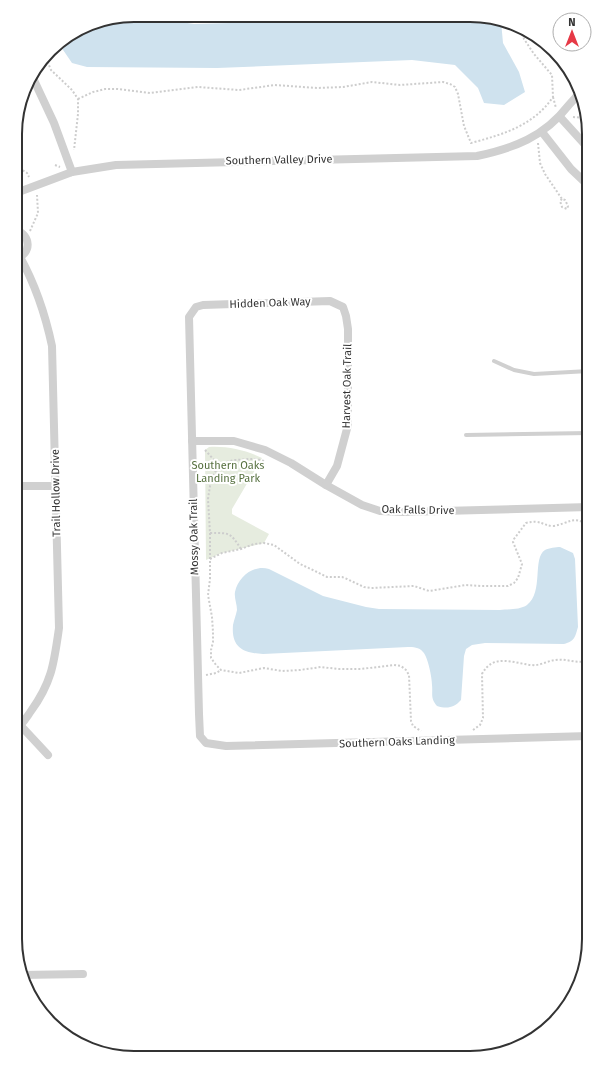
<svg xmlns="http://www.w3.org/2000/svg" width="604" height="1073" font-family="'Fira Sans',sans-serif">
	<rect width="100%" height="100%" fill="#fff"/>
	<path fill="#e6ecdf" d="M209 447C228 446 245 450 262 458L232 509V514L269 534 264 543 222 553 206 560 205 450Z"/>
	<g fill="#cfe2ee">
		<path d="M134 15 194 24 295 21 321 16 493 17 501 21 503 43 519 72 525 92 504 105 484 103 478 88 455 65 412 60 217 68 87 67 72 63 59 44V42L89 24Z"/>
		<path d="M560 547 573 553 575 559 578 627C575 637 575 641 564 644L485 643 472 645 466 649 464 656 461 700C454 708 447 709 437 706 430 698 433 694 432 685 432 678 428 657 423 652 419 647 413 647 408 647L263 654C244 653 231 648 233 625 234 620 236 615 237 610 237 604 234 598 235 592 238 577 254 564 269 569L323 596 366 607 379 609 500 610C508 609 520 610 527 605 544 592 532 558 545 550 549 548 556 547 560 547Z"/>
	</g>
	<g fill="none" stroke-linecap="round" stroke-linejoin="round">
		<g stroke="#cdcdcd" stroke-width="2" stroke-dasharray="2 2" stroke-linecap="butt">
			<path d="M46 58 51 70 72 90 78 99V114L74 150"/>
			<path d="M553 97 556 108"/>
			<path d="M78 99 93 92 105 89H118L150 93 198 87 239 90 275 85 317 88 343 87 372 82 400 85 443 82 450 84 455 87 458 94 464 126 471 143C504 134 533 126 553 97L552 75 534 54 524 39 522 31"/>
			<path d="M573 117 586 118"/>
			<path d="M538 143 540 163 545 174 562 199 565 200 568 206 567 209 562 207 560 201 562 199"/>
			<path d="M55 165 60 167"/>
			<path d="M16 166 27 173 29 177"/>
			<path d="M30 231 38 213 37 195"/>
			<path d="M205 450 224 471"/>
			<path d="M264 461 257 459H250L235 460 226 462 219 466 214 474 210 486 208 499 210 533V579L208 595 212 617 213 632V642L211 650V658L216 665 221 670 239 673 264 668 282 671 300 670 321 667 338 669H361L394 665 401 666 406 670 409 675 411 721 413 726 421 731"/>
			<path d="M210 533C230 533 230 532 241 549"/>
			<path d="M210 559 222 553 241 549 254 544 264 543 274 545 300 564 315 571 327 577H342L347 579 364 587 371 588 414 586 429 591 466 585 481 586H508L514 583 518 578 522 564 513 542 514 539 526 523C541 519 543 526 553 526 569 524 573 514 589 526"/>
			<path d="M206 675 216 673 221 670"/>
			<path d="M473 730 480 725 483 718 482 674C493 653 513 663 531 665 540 666 547 661 555 660 567 658 578 665 589 660"/>
		</g>
		<g stroke="#d0d0d0" stroke-width="4">
			<path d="M494 361 514 370 534 374 589 371"/>
			<path d="M466 435 589 433"/>
		</g>
		<g stroke="#d0d0d0" stroke-width="8">
			<path d="M32 76 54 123 72 172"/>
			<path d="M560 117 589 149"/>
			<path d="M542 132 571 169 589 186"/>
			<path d="M16 193 72 172 116 165 477 156C514 148 544 137 568 106 572 101 577 97 580 91"/>
			<path d="M16 258C32 254 31 235 16 230"/>
			<path d="M192 441H234L265 450 291 463 326 485 362 505 380 511 404 512 589 507"/>
			<path d="M326 485 337 466 348 425V329L346 316 343 307 330 301 203 305 196 307 189 317 199 714 200 736 206 743 226 746 589 736"/>
			<path d="M16 486H56"/>
			<path d="M21 726 48 755"/>
			<path d="M15 730C22 725 26 718 31 711 52 682 54 663 59 628L52 346C45 313 36 286 20 257"/>
			<path d="M21 975 83 974"/>
		</g>
	</g>
	<g text-anchor="middle" dominant-baseline="central" stroke-width="4" stroke-linejoin="round" paint-order="stroke">
		<g font-size="11" fill="#333" stroke="#fff">
			<text transform="translate(279 160) rotate(-1)">Southern Valley Drive</text>
			<text transform="translate(270 303) rotate(-2)">Hidden Oak Way</text>
			<text transform="translate(347 386) rotate(-89)">Harvest Oak Trail</text>
			<text transform="translate(56 493) rotate(-91)">Trail Hollow Drive</text>
			<text transform="translate(418 510) rotate(1)">Oak Falls Drive</text>
			<text transform="translate(194 537) rotate(-91)">Mossy Oak Trail</text>
			<text transform="translate(397 742) rotate(-2)">Southern Oaks Landing</text>
		</g>
		<g font-size="11" fill="#56703f" stroke="#fff">
			<text x="228" y="465">Southern Oaks<tspan x="228" dy="13">Landing Park</tspan></text>
		</g>
	</g>
	<path d="M0 0H604V1073H0ZM134 22H470A112 112 0 0 1 582 134V939A112 112 0 0 1 470 1051H134A112 112 0 0 1 22 939V134A112 112 0 0 1 134 22Z" fill="#fff" fill-rule="evenodd"/>
	<path fill="none" stroke="#333" stroke-width="2" d="M134 22H470A112 112 0 0 1 582 134V939A112 112 0 0 1 470 1051H134A112 112 0 0 1 22 939V134A112 112 0 0 1 134 22Z"/>
	<g transform="translate(572 32)"><circle r="19" fill="#ffffff" stroke="#adadad"/>
	<path d="M0-3L7 15L0 10L-7 15Z" fill="#e63946"/>
	<text y="-6" font-size="11" font-weight="bold" text-anchor="middle" fill="#333333">N</text>
	</g>
</svg>
